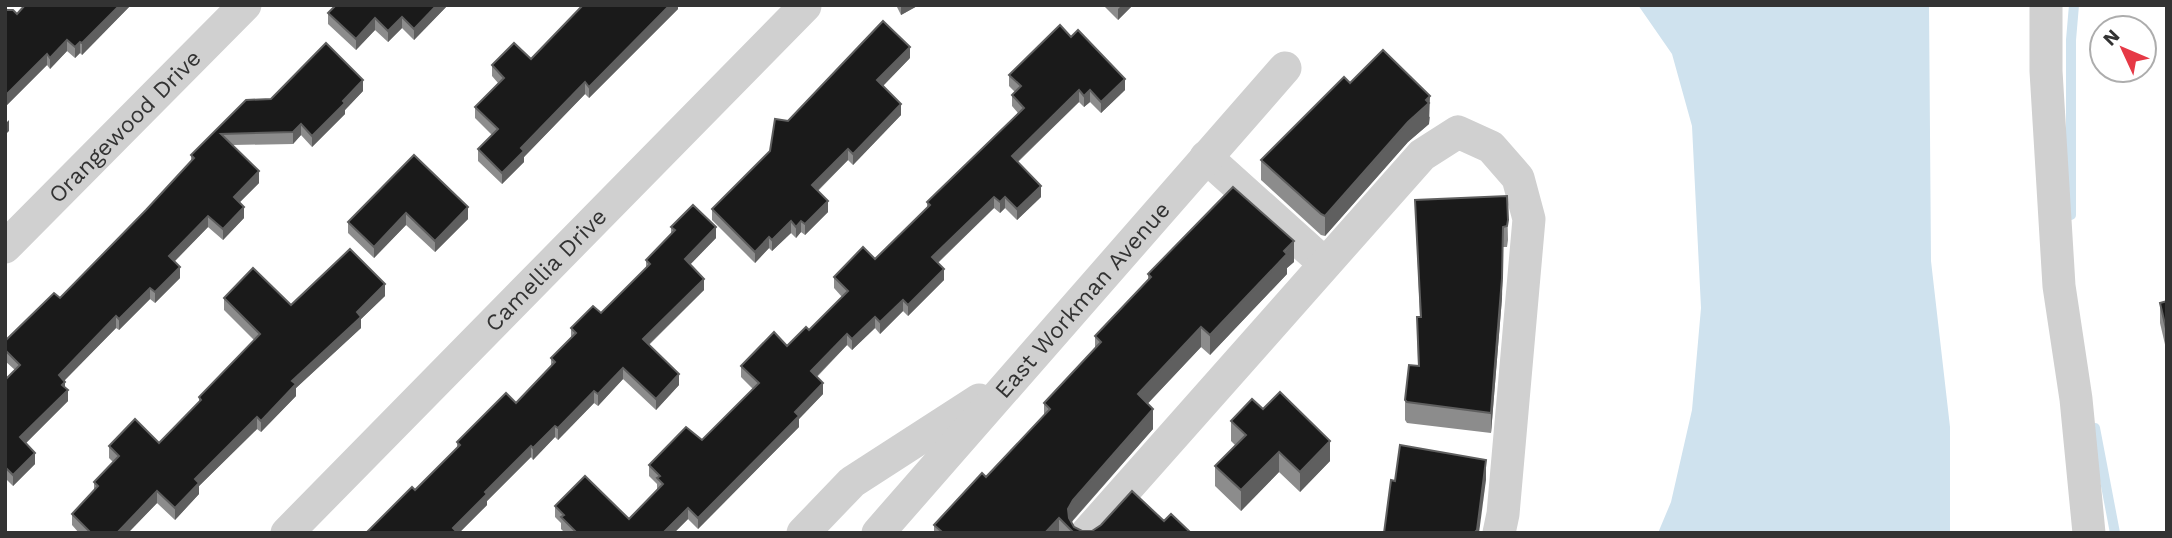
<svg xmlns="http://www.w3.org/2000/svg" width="2172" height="538" font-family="'Work Sans',sans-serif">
	<rect width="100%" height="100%" fill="#fff"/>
	<path fill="#cfe2ee" d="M1638 5H1929L1931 261 1950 427V533H1658L1671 502 1692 410 1701 308 1692 126 1672 54Z"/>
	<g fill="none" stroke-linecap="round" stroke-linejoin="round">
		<g stroke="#cfe2ee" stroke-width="10">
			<path d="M2071 215V40L2074 5"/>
			<path d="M2095 428 2115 533"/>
		</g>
		<g stroke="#d0d0d0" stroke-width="33">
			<path d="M2046 5V71L2059 286 2076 399 2089 533"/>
			<path d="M1206 157 1325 264"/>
			<path id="s1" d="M5 247 245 5"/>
			<path id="s2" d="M287 533 805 6"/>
			<path d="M803 533 852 482 979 400"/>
			<path id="s3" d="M878 533 1285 68"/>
			<path d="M1087 533 1422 155 1458 132 1491 147 1518 178 1529 219 1503 514 1499 533"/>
		</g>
	</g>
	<g fill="#8c8c8c">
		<path d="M131 5 82 55 80 53 75 58 67 51 50 69 47 65 5 107V9L17 14Z"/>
		<path d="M336 5H448L414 40 402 28 388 42 375 30 356 50 328 24V13Z"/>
		<path d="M678 5V9L589 98 585 94 524 157V162L502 184 478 161V149L492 135 475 118V107L498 83 492 76V65L531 59Z"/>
		<path d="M896 5H919L901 15Z"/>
		<path d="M1103 5H1133L1118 20Z"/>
		<path d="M910 58 883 86 901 115 853 165 848 160 818 191 828 212 805 235 801 232 796 238 791 233 772 251 769 248 755 263 712 220V209L770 151 788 121Z"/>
		<path d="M1009 75 1125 90 1101 113 1090 102 1084 107 1079 102 1018 162 1041 197 1017 220 1005 208 1000 213 994 208 938 263 944 280 908 316 903 311 880 334 875 328 852 350 847 345 817 377 823 394 799 419V427L698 529 688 519 674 533H565L561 529V523L555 517V506L629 519 657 490V484L649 476V465L702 440 753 389 741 377V366L787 346 809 330 842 297 834 288V277L875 259 927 208V202L1018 113 1012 106V95L1015 92 1009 86Z"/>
		<path d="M1350 83 1430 117 1429 124 1408 142 1325 236 1321 235 1261 180V160Z"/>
		<path d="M363 91 345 110V114L312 147 301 135 293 144 232 145 259 183 239 203 244 218 223 240 208 227 175 261 180 278 155 303 150 299 119 330 116 328 64 381 68 401 26 443 35 464 13 486 5 478V380L15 370 5 361V341L60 298 146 210 191 161V155L271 99Z"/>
		<path d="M414 155 468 219 435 252 406 225 374 258 348 233V222Z"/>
		<path d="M1507 196 1508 240 1507 247H1503L1502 298 1491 433 1407 423 1405 420V400L1418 366 1417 317H1420L1415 200Z"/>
		<path d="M671 227 716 238 690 264 704 290 649 345 679 385 656 410 623 379 598 406 594 403 558 440 555 437 533 460 531 457 487 501V505L459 533H366L415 490 457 448V442L516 403 551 366V358L571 337V328L601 313 646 268V260L671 234Z"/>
		<path d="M1294 262 1287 268V274L1210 355 1201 347 1148 403 1153 429 1071 523 1074 527 1082 531H1092L1164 521 1191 533H934V525L986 477 1044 415V403L1095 349V336L1148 280V274Z"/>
		<path d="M385 296 361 319V328L296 388V396L261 432 257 429 199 486V494L175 520 157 503 128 533H79L72 525V514L94 491V482L113 462 109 458V446L159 443 199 402V397L254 340 224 310V298L291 305Z"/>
		<path d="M2167 301V353L2160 323V303Z"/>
		<path d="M1263 409 1330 461 1300 492 1279 472 1241 511 1215 486V466L1235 445 1231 441V421Z"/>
	</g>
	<g fill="#5f5f5f">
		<path d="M120 5H131L82 55V43Z"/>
		<path d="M437 5H448L414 40V29Z"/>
		<path d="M670 5H678V9L589 98V87Z"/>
		<path d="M901 5H919L901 15Z"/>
		<path d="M1122 5H1133L1118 20V9Z"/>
		<path d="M402 17V28L388 42V31Z"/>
		<path d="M375 18V30L356 50V39Z"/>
		<path d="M67 40V51L50 69V58Z"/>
		<path d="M80 42V53L75 58V47Z"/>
		<path d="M910 47V58L877 92V80Z"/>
		<path d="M47 54V65L5 107V96Z"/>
		<path d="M1125 79V90L1101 113V102Z"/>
		<path d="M363 80V91L345 110V114L312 147V136L343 101Z"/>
		<path d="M585 82V94L524 157V162L502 184V173L521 148Z"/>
		<path d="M1079 90V102L1012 167V156Z"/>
		<path d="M1090 90V102L1084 107V96Z"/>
		<path d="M1430 96 1429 124 1408 142 1325 236V216Z"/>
		<path d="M901 104V115L853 165V154Z"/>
		<path d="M9 120V131L5 135V124Z"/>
		<path d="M301 124V135L293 144V132Z"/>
		<path d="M848 149V160L812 196V185Z"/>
		<path d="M259 171V183L234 208V197Z"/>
		<path d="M1041 186V197L1017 220V209Z"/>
		<path d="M994 197V208L932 268V257Z"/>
		<path d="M1005 197V208L1000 213V202Z"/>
		<path d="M828 201V212L805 235V224Z"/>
		<path d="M244 207V218L223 240V229Z"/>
		<path d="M468 207V219L435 252V241Z"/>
		<path d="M406 213V225L374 258V247Z"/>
		<path d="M208 216V227L169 267V256Z"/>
		<path d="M791 221V233L772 251V240Z"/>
		<path d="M801 221V232L796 238V227Z"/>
		<path d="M716 227V238L685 270V259Z"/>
		<path d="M1503 227 1502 298 1491 433V413Z"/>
		<path d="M769 237V248L755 263V252Z"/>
		<path d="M1294 241V262L1287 268V274L1210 355V335Z"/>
		<path d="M180 267V278L155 303V292Z"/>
		<path d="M944 269V280L908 316V305Z"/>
		<path d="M704 279V290L643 350V339Z"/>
		<path d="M385 284V296L361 319V328L296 388V396L261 432V421L292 381 357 312Z"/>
		<path d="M150 288V299L119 330V319Z"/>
		<path d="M903 300V311L880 334V322Z"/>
		<path d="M116 316V328L59 386V375Z"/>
		<path d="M875 317V328L852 350V339Z"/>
		<path d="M1201 327V347L1138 414V394Z"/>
		<path d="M847 334V345L811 382V371Z"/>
		<path d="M623 368V379L598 406V394Z"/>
		<path d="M679 374V385L656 410V399Z"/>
		<path d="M65 382V392L68 390V401L20 449V437Z"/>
		<path d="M823 383V394L799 419V427L698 529V518Z"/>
		<path d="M594 391V403L558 440V428Z"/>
		<path d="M1153 409V429L1073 520 1069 528 1068 509 1073 500Z"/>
		<path d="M257 417V429L199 486V494L175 520V508L195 479Z"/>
		<path d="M555 426V437L533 460V448Z"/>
		<path d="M1330 441V461L1300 492V472Z"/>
		<path d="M531 446V457L487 501V505L459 533H453V528L485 492Z"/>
		<path d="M1279 452V472L1241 511V490Z"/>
		<path d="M35 453V464L13 486V475Z"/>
		<path d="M1486 460V480L1479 533H1474Z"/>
		<path d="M157 491V503L128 533H117Z"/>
		<path d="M688 508V519L674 533H663Z"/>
		<path d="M1059 518V533H1045Z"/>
	</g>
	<g fill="#1a1a1a" stroke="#5f5f5f" stroke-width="2">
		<path d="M25 5H120L82 43 80 42 75 47 67 40 50 58 47 54 5 96V9L7 10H13L17 14Z"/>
		<path d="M336 5H437L414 29 402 17 388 31 375 18 356 39 328 13Z"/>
		<path d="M583 5H670L589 87 585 82 521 148 524 151 502 173 478 149 498 129 475 107 504 78 492 65 514 43 531 59Z"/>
		<path d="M883 21 910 47 877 80 901 104 853 154 848 149 812 185 828 201 805 224 801 221 796 227 791 221 772 240 769 237 755 252 712 209 770 151 775 119 788 121Z"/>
		<path d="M1060 25 1071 37 1078 30 1125 79 1101 102 1090 90 1084 96 1079 90 1012 156 1041 186 1017 209 1005 197 1000 202 994 197 932 257 944 269 908 305 903 300 880 322 875 317 852 339 847 334 811 371 823 383 795 412 799 416 698 518 688 508 663 533H577L561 517 564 515 555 506 585 476 629 519 663 484 657 478 660 476 649 465 686 427 702 440 759 383 741 366 774 332 787 346 806 327 809 330 848 291 834 277 863 247 875 259 930 205 927 202 1024 108 1012 95 1021 86 1009 75Z"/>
		<path d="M326 43 363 80 343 101 345 103 312 136 301 124 293 132 221 134 259 171 234 197 244 207 223 229 208 216 169 256 180 267 155 292 150 288 119 319 116 316 59 375 65 382 62 385 68 390 20 437 35 453 13 475 5 467V380L20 365 5 350V341L54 293 60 298 146 210 194 158 191 155 246 100 271 99Z"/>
		<path d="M1383 50 1430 96 1426 100 1429 103 1408 122 1325 216 1321 214 1261 160 1344 77 1350 83Z"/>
		<path d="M414 155 468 207 435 241 406 213 374 247 348 222Z"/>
		<path d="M1233 187 1294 241 1284 251 1287 254 1210 335 1201 327 1138 394 1153 409 1073 500 1068 509 1069 518 1074 527 1082 531H1092L1101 525 1132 491 1164 521 1171 514 1191 533H1074L1059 518 1045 533H939L941 531 934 525 982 473 986 477 1050 409 1044 403 1101 342 1095 336 1151 277 1148 274Z"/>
		<path d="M1507 196 1508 220 1507 226 1503 227 1502 278 1491 413 1407 402 1405 400 1409 365 1419 366 1417 317H1421L1415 200Z"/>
		<path d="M693 205 716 227 685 259 704 279 643 339 679 374 656 399 623 368 598 394 594 391 558 428 555 426 533 448 531 446 485 492 487 494 453 528 458 533H366L412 487 415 490 460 445 457 442 506 393 516 403 555 362 551 358 576 333 571 328 593 306 601 313 650 264 646 260 675 230 671 227Z"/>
		<path d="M350 249 385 284 357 312 361 317 292 381 296 384 261 421 257 417 195 479 199 483 175 508 157 491 117 533H91L72 514 98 486 94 482 119 456 109 446 135 419 159 443 201 400 199 397 260 334 224 298 253 268 291 305Z"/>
		<path d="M2167 301V333L2160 303Z"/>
		<path d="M1280 392 1330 441 1300 472 1279 452 1241 490 1215 466 1246 435 1231 421 1252 399 1263 409Z"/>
		<path d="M1400 445 1486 460 1477 530 1474 533H1384L1391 480 1395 481Z"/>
	</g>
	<g text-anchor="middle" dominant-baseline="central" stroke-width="7" stroke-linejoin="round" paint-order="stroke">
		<g font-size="23" fill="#333" stroke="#fff">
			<text stroke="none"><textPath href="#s1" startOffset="170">Orangewood Drive</textPath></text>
			<text stroke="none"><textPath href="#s2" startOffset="369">Camellia Drive</textPath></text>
			<text stroke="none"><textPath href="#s3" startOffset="310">East Workman Avenue</textPath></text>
		</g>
	</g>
	<rect width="2172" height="538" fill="none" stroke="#333333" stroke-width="14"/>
	<g transform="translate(2123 49) rotate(314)"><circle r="33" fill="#ffffff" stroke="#adadad" stroke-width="2"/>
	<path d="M0-5L12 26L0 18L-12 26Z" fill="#e63946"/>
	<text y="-10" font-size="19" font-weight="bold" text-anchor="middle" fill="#333333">N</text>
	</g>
</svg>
